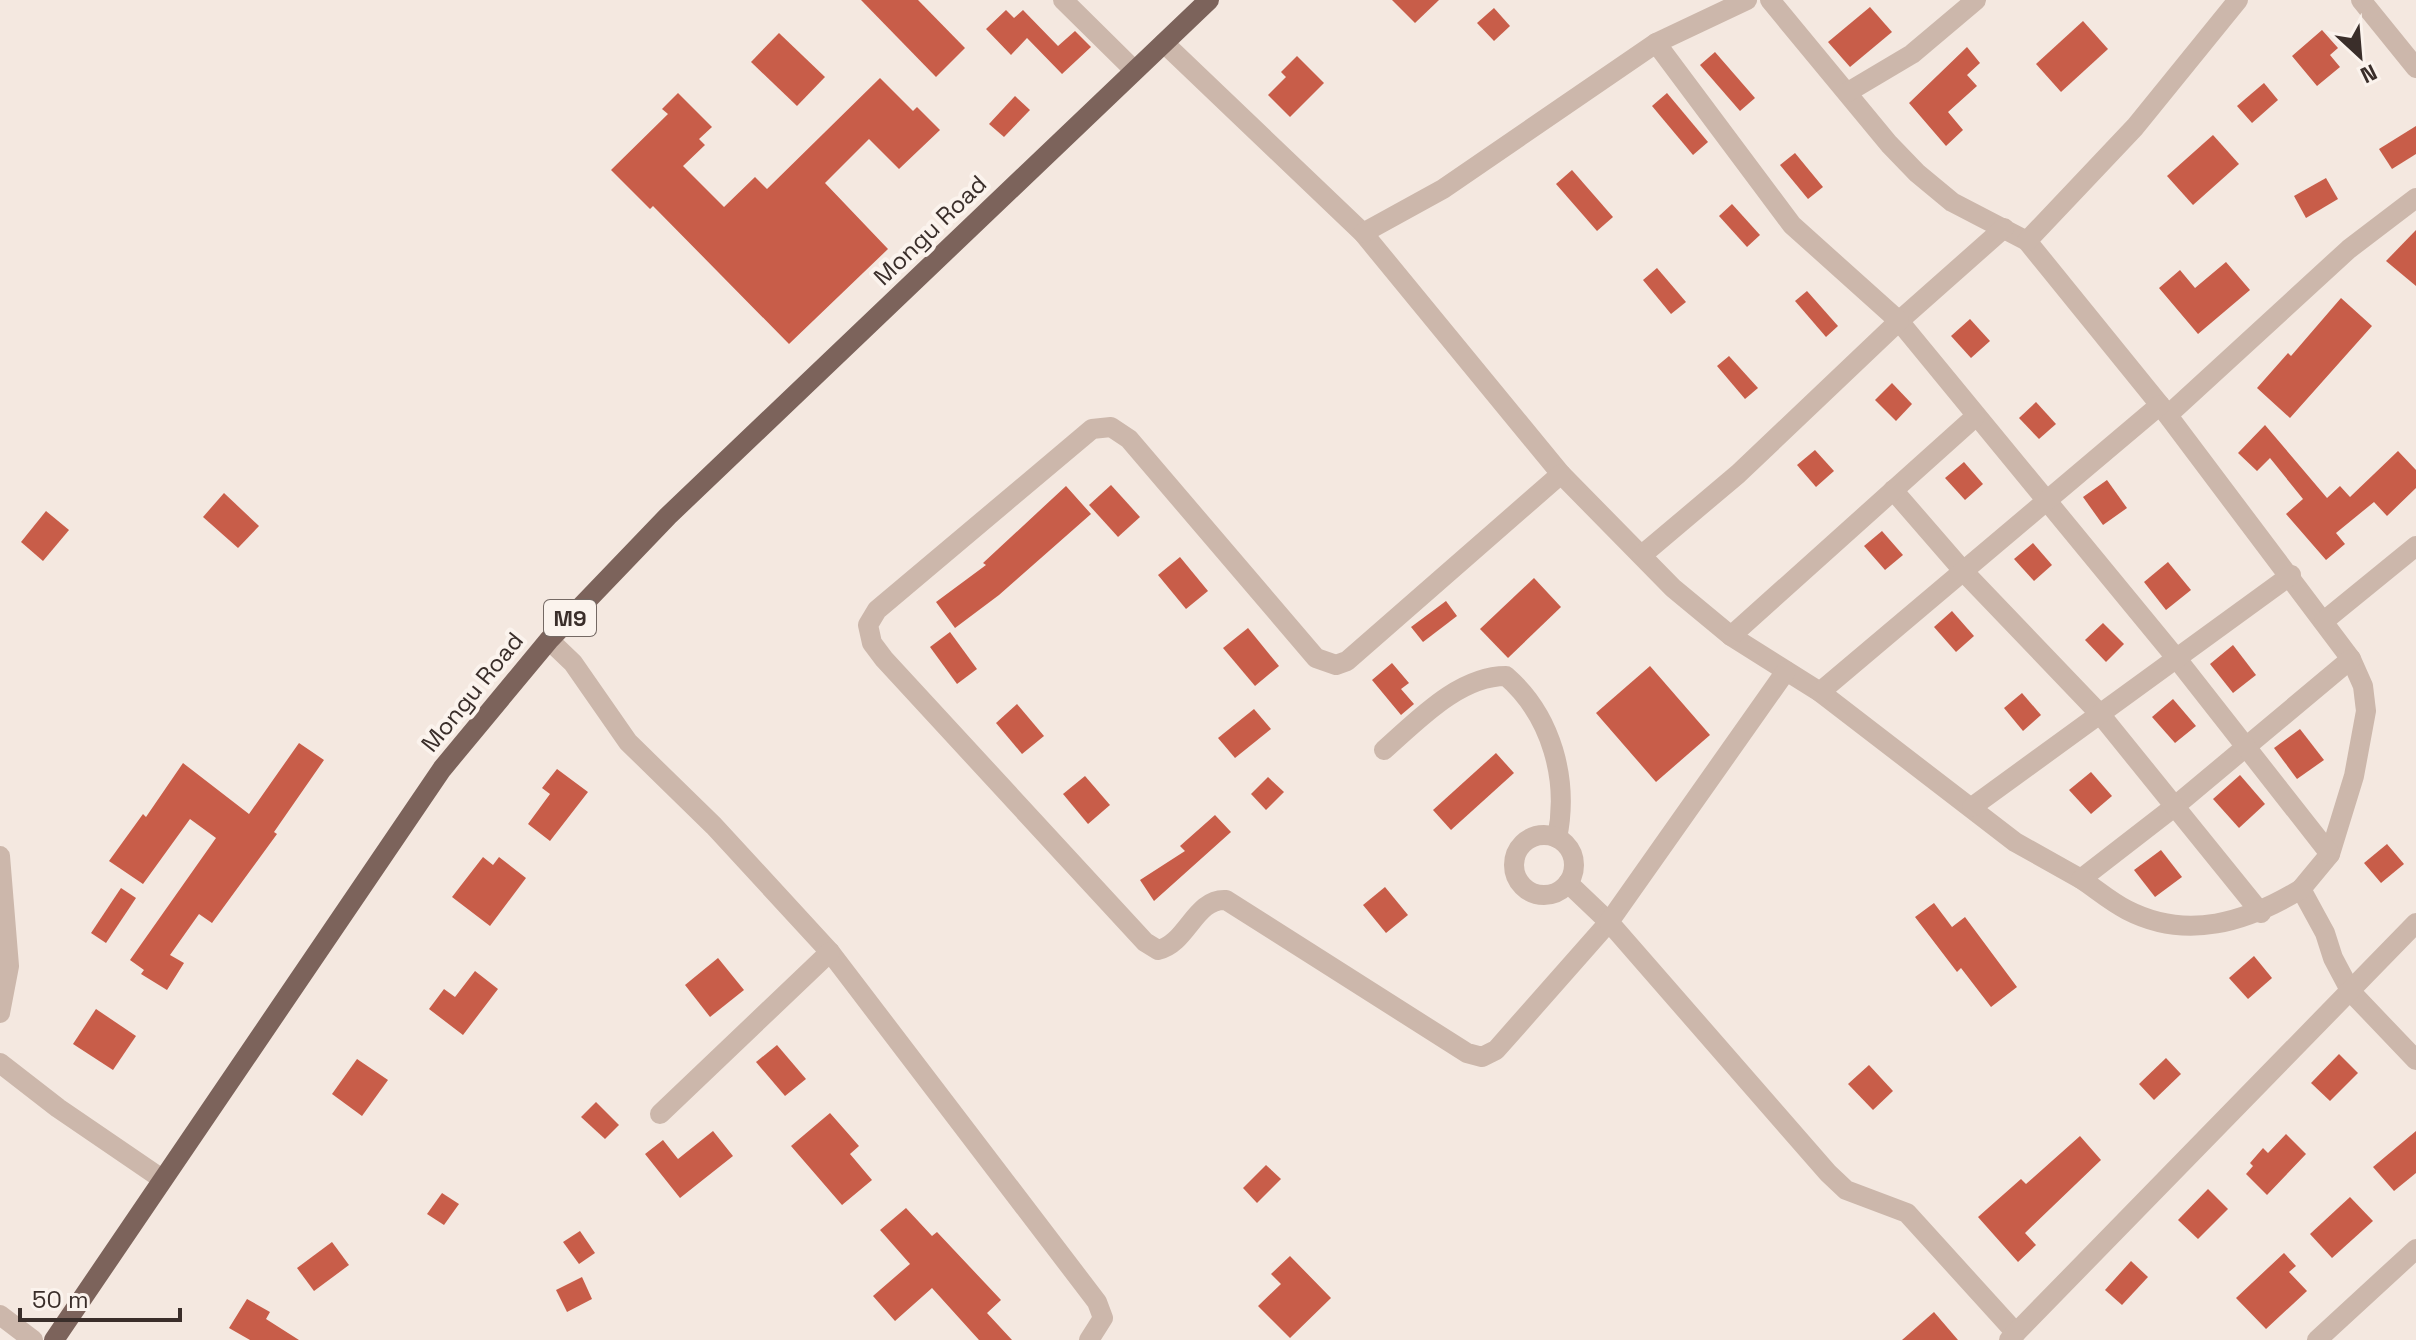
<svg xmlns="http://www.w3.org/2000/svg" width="2416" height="1340" font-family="'Space Grotesk',sans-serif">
	<rect width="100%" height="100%" fill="#f4e8e0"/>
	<g fill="#c85d49">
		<path d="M861 0H918L965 48 936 77Z"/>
		<path d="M1392 0H1439L1415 23Z"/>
		<path d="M1870 7 1892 32 1850 67 1828 42Z"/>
		<path d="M1494 8 1510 26 1494 41 1477 23Z"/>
		<path d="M1006 10 1014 18 1023 10 1058 46 1075 31 1091 47 1062 74 1027 38 1011 55 986 29Z"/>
		<path d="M2083 21 2108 49 2061 92 2036 64Z"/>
		<path d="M2322 30 2338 48 2330 55 2340 67 2317 86 2292 56Z"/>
		<path d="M779 33 825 77 797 106 751 62Z"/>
		<path d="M1967 47 1980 63 1967 75 1977 86 1948 112 1963 130 1946 146 1909 103Z"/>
		<path d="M1715 52 1755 98 1740 111 1700 65Z"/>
		<path d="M1297 56 1324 83 1290 117 1268 95 1286 77 1281 72Z"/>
		<path d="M880 78 913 111 917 107 940 130 899 169 869 139 825 183 888 249 789 344 653 206 650 209 611 170 668 114 662 109 678 93 712 127 699 139 705 145 683 166 724 207 755 177 767 189Z"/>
		<path d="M2264 83 2278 100 2252 123 2237 106Z"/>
		<path d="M1667 93 1708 142 1693 155 1652 106Z"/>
		<path d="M1015 96 1030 110 1004 137 989 124Z"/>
		<path d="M2416 126V154L2392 169 2379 149Z"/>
		<path d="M2213 135 2239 164 2193 205 2167 176Z"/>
		<path d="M1795 153 1823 187 1808 199 1780 165Z"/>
		<path d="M1572 170 1613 217 1597 231 1556 184Z"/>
		<path d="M2326 178 2338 199 2306 218 2294 196Z"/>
		<path d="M1732 204 1760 235 1747 247 1719 216Z"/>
		<path d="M2416 230V286L2386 261Z"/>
		<path d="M2226 262 2250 290 2198 334 2159 288 2180 270 2195 288Z"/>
		<path d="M1657 268 1686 302 1671 314 1643 280Z"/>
		<path d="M1807 291 1838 326 1826 337 1795 301Z"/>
		<path d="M2341 298 2372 326 2290 418 2257 388 2288 353 2291 356Z"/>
		<path d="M1970 319 1990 341 1971 358 1951 336Z"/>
		<path d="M1729 356 1758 388 1745 399 1717 366Z"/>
		<path d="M1892 383 1912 404 1896 421 1875 400Z"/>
		<path d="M2036 402 2056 424 2039 439 2019 418Z"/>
		<path d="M2265 425 2327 498 2340 486 2350 497 2398 451 2416 470V488L2387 516 2374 502 2336 533 2345 544 2326 560 2286 514 2303 499 2270 458 2257 471 2238 453Z"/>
		<path d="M1815 450 1834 471 1816 487 1797 465Z"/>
		<path d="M1964 462 1983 484 1965 500 1945 478Z"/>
		<path d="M2107 480 2127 508 2103 525 2083 497Z"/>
		<path d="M1111 485 1140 517 1118 537 1089 505Z"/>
		<path d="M1066 486 1091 514 999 595 955 628 936 602 986 565 983 563Z"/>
		<path d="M224 493 259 526 238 548 203 517Z"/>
		<path d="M46 511 69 530 43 561 21 542Z"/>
		<path d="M1882 531 1903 555 1885 570 1864 546Z"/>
		<path d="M2033 543 2052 565 2034 581 2014 559Z"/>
		<path d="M1180 557 1208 591 1186 609 1158 575Z"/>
		<path d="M2168 562 2191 590 2166 610 2144 582Z"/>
		<path d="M1534 578 1561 607 1508 658 1480 629Z"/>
		<path d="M1446 601 1457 616 1423 642 1411 627Z"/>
		<path d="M1952 611 1974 636 1956 652 1934 627Z"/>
		<path d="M2103 623 2124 644 2106 662 2085 640Z"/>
		<path d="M1248 628 1279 666 1255 686 1223 648Z"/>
		<path d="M950 632 977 669 957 684 930 647Z"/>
		<path d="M2233 645 2256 675 2233 693 2210 664Z"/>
		<path d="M1392 663 1409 683 1401 689 1414 704 1401 715 1372 680Z"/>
		<path d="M1650 666 1710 735 1656 782 1596 713Z"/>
		<path d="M2022 693 2041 715 2023 731 2004 708Z"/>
		<path d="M2173 699 2196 726 2175 743 2152 717Z"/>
		<path d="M1017 704 1044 736 1022 754 996 723Z"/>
		<path d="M1254 709 1271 729 1235 758 1218 738Z"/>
		<path d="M2300 729 2324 760 2297 779 2274 748Z"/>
		<path d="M299 743 324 760 274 832 277 834 212 923 199 914 170 955 184 963 167 990 141 974 144 970 130 960 216 838 190 819 143 884 109 861 143 814 146 817 183 763 249 814Z"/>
		<path d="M1496 753 1514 773 1451 830 1433 810Z"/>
		<path d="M557 769 588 792 550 841 528 824 550 794 542 788Z"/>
		<path d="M2091 772 2112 796 2091 814 2069 790Z"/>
		<path d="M2240 775 2265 804 2239 828 2213 799Z"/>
		<path d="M1085 776 1110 805 1088 824 1063 794Z"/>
		<path d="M1268 777 1284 792 1266 810 1251 794Z"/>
		<path d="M1215 815 1231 832 1154 901 1140 880 1185 851 1180 846Z"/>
		<path d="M2387 844 2404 864 2381 883 2364 863Z"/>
		<path d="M2161 850 2182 877 2155 897 2134 870Z"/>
		<path d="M483 857 493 865 499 857 526 878 490 926 452 897Z"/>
		<path d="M1385 887 1408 915 1386 933 1363 905Z"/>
		<path d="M121 888 136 898 106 943 91 933Z"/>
		<path d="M1934 903 1952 927 1965 917 2017 987 1991 1007 1961 968 1957 972 1915 917Z"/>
		<path d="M2254 956 2272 978 2248 999 2229 978Z"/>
		<path d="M718 958 744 990 710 1017 685 985Z"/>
		<path d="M475 971 498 989 463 1035 429 1009 444 989 455 997Z"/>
		<path d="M96 1009 136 1036 113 1070 73 1044Z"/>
		<path d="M777 1045 806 1079 785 1096 756 1062Z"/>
		<path d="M2339 1054 2358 1073 2330 1101 2311 1083Z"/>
		<path d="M2166 1058 2181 1074 2154 1100 2139 1084Z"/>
		<path d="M357 1059 388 1080 362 1116 332 1094Z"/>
		<path d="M1869 1065 1893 1091 1873 1110 1848 1084Z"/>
		<path d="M596 1102 619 1125 605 1139 581 1117Z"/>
		<path d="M830 1113 859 1146 850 1154 872 1180 842 1205 791 1146Z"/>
		<path d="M713 1131 733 1156 680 1198 645 1154 663 1140 678 1159Z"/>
		<path d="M2416 1131V1173L2394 1191 2373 1167Z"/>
		<path d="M2286 1134 2306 1154 2267 1195 2246 1174 2253 1166 2250 1163 2263 1148 2268 1153Z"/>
		<path d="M2080 1136 2101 1160 2025 1233 2036 1245 2018 1262 1978 1217 2021 1179 2026 1184Z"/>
		<path d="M1266 1165 1281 1179 1257 1203 1243 1188Z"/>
		<path d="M2208 1189 2228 1209 2198 1239 2178 1220Z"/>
		<path d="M442 1193 459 1204 444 1225 427 1214Z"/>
		<path d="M2350 1197 2373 1221 2332 1258 2310 1234Z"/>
		<path d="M906 1208 932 1236 937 1232 1001 1300 987 1313 1012 1340H979L932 1288 895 1321 873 1296 910 1264 880 1230Z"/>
		<path d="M580 1231 595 1253 579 1264 563 1242Z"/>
		<path d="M332 1242 349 1265 314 1291 297 1268Z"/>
		<path d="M2284 1253 2296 1266 2289 1272 2307 1291 2266 1329 2236 1298Z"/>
		<path d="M1290 1256 1331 1298 1290 1338 1258 1306 1281 1284 1271 1274Z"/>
		<path d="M2131 1261 2148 1277 2122 1305 2105 1290Z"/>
		<path d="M582 1277 592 1299 567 1312 556 1290Z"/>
		<path d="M247 1299 270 1312 266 1319 299 1340H250L229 1328Z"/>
		<path d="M1934 1312 1958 1340H1902Z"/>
	</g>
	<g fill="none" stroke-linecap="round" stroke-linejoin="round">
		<g stroke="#ccb7ab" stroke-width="20">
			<path d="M1063 0 1134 70"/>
			<path d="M1770 0 1889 144 1917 173 1952 202 2027 241 2160 405 2351 659 2363 686 2366 711 2354 776 2330 854 2301 889 2325 933 2333 958 2351 992 2416 1060"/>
			<path d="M2361 0 2416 68"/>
			<path d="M1164 43 1363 233 1561 474 1673 588 1731 636 1820 692 2015 842 2081 879 2174 807 2351 659"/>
			<path d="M1848 92 1912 54 1976 0"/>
			<path d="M2004 228 1899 321 2177 659 2330 854"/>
			<path d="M1363 233 1443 189 1656 43"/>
			<path d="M2027 241 2135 127 2238 0"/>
			<path d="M2168 415 2349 249 2416 198"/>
			<path d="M1561 474 1347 661 1336 665 1316 658 1129 439 1111 427 1092 429 877 610 868 625 872 643 884 659 1145 942 1158 950C1187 944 1195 898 1226 900L1467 1053 1482 1057 1496 1050 1609 922 1568 883"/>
			<path d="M1893 490 1965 573 2100 714 2261 913"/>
			<path d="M1642 555 1738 474 1899 321 1792 225 1656 43 1747 0"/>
			<path d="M2324 621 2416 546"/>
			<path d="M1731 636 1975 417"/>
			<path d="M549 640 573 663 628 742 714 826 830 952 1097 1302 1103 1318 1089 1340"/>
			<path d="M1786 671 1609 922 1828 1173 1846 1190 1907 1213 2016 1333"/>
			<path d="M1820 692 2160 405"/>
			<path d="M1384 750C1418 720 1459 676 1506 676 1552 716 1569 780 1557 838"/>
			<path d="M1972 807 2291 575"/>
			<circle cx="1544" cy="865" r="30"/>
			<path d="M0 856 9 966 0 1013"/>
			<path d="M2081 879C2096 889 2111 902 2127 910 2187 941 2247 922 2301 889"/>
			<path d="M0 1063 58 1108 162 1179"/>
			<path d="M660 1114 830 952"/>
			<path d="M0 1315 33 1340"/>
			<path d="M2009 1340 2416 923"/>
			<path d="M2317 1340 2416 1249"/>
		</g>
		<path stroke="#7c635b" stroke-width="20" d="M54 1340 442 769 549 640 668 516 1209 0"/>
	</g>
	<g text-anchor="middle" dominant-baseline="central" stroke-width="8" stroke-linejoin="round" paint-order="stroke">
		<rect fill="#fbf3ed" stroke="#746964" stroke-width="2" x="544" y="600" width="52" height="36" rx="6"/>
		<g font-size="22" font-weight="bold" fill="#3a2e2a">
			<text x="570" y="618">M9</text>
		</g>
		<g font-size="24" fill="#3a2e2a" stroke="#fbf3ed">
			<text transform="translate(930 230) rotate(-44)">Mongu Road</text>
			<text transform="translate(472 692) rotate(-51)">Mongu Road</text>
		</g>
	</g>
	<g transform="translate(2360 56) rotate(154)" stroke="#fbf3ed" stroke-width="6" paint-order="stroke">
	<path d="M0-6L14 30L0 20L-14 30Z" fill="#3a2e2a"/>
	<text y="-12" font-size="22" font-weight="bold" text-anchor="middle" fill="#3a2e2a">N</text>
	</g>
	<path d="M20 1308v12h160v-12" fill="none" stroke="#3a2e2a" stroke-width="4"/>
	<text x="32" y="1308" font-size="24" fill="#3a2e2a" stroke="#fbf3ed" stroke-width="6" paint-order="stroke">50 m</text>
</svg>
